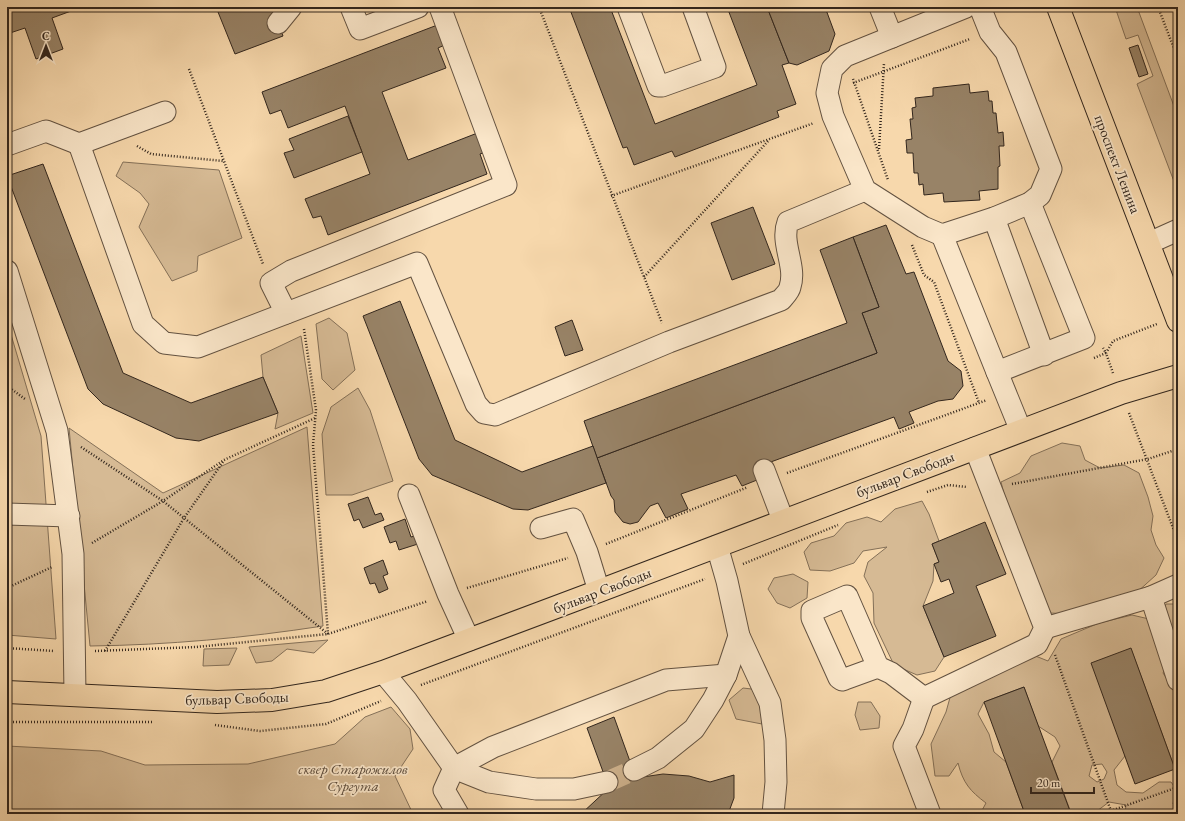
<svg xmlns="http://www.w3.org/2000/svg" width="1185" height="821" font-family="'EB Garamond',serif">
	<rect width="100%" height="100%" fill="#f7d8ac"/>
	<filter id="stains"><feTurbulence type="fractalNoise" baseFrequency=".005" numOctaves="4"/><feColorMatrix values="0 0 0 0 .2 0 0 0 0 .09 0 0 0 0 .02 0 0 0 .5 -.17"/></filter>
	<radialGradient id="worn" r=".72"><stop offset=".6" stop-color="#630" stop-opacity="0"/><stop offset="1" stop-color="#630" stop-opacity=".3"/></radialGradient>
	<g fill="#d6ba94" stroke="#847058" fill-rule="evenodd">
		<path d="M1115 7H1137L1178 117V192L1137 84 1153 76 1138 35 1126 39Z"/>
		<path d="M123 162 219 170 242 238 198 256 197 271 172 281 139 227 149 204 140 193 116 176Z"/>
		<path d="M329 318 347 333 355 370 333 390 322 379 316 324Z"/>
		<path d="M7 321 41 436 56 639 7 635Z"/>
		<path d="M301 336 313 413 275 429 278 413 263 377 261 355Z"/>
		<path d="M358 388 370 410 393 481 352 495H326L322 434 331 407Z"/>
		<path d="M307 427 323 626C245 638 168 645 90 646L69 428 163 493Z"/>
		<path d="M1062 443 1080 446 1085 460 1100 468 1124 465 1139 473 1148 497 1153 516 1151 530 1156 545 1164 558 1156 575 1135 594 1070 614 1050 613 1009 513 1001 482 1020 473 1031 456Z"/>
		<path d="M922 501 929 514 939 541 932 544 939 562 934 564 933 581 923 606 944 657 935 671 917 675 894 665 874 623 873 593 864 576 868 562 887 547 863 551 854 563 830 571 810 570 804 552 811 543 834 536 846 523 867 517 881 522 895 509Z"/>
		<path d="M793 574 808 582 807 598 790 608 777 603 768 589 774 578Z"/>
		<path d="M1166 604H1178V670L1168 663 1163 673 1178 696 1176 707 1178 710V766L1175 769 1131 649 1125 756 1114 770 1117 785 1126 792 1143 793 1159 782H1171L1176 789 1173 804 1178 809V814H1125L1126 805 1109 802 1093 814H1060L1070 810 1052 762 1060 746 1055 737 1038 726 1024 687 984 702 978 714 989 734 994 752 1006 762 1025 814H980L986 803C970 791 963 783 958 763L949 776H935L931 744 946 712 951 694 1033 655 1048 661 1061 639 1099 623 1132 615 1149 619 1162 615ZM1102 764 1107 772 1104 779 1097 782 1089 776 1092 765Z"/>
		<path d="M328 640 314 653 287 649 272 661 256 663 249 647Z"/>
		<path d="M237 648 229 665 203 666 204 649Z"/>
		<path d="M743 688 760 690 762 724 736 719 729 700Z"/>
		<path d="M858 702H871L880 716 879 728 860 730 855 715Z"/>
		<path d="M391 707 410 729 413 749 395 776 413 814H7V746L101 751 145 765 248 764 335 744 365 717Z"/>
	</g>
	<g fill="#988367" stroke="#32261d">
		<path d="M7 7H82L52 18 63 49 36 59 25 28 7 34Z"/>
		<path d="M231 7H272L283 36 235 54 218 12Z"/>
		<path d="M569 7H610L655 124 757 85 727 7H767L789 63 782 65 796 104 777 111 779 117 675 157 672 151 634 165 627 147 623 148Z"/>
		<path d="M767 7H825L835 34 829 51 797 65 789 63Z"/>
		<path d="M440 24 447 44 438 48 446 68 382 92 408 160 480 132 488 151 480 154 487 174 328 235 321 216 313 218 305 199 370 174 345 106 288 128 281 110 270 114 262 92Z"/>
		<path d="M1138 45 1148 74 1139 77 1129 48Z"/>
		<path d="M969 84 970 93 988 91 989 101H992L993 113H996L998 133 1003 132 1004 146H999L1000 166 998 167V189L979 191 980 200 944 202 943 193 924 195 923 184 919 185 918 173H914L913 153H907L906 140 912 139 910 119H913L912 108 916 107 915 98 933 96V88Z"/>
		<path d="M348 116 362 152 294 178 284 153 294 150 289 139Z"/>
		<path d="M43 164 123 373 191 403 263 377 278 413 199 441 176 438 103 404 88 389 7 176Z"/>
		<path d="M753 207 775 264 732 280 711 223Z"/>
		<path d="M886 225 906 274 914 272 948 361 961 371 963 386 953 399 938 401 909 412 914 423 899 429 894 417 757 467 762 478 742 486 736 475 681 494 688 509 666 518 658 503 650 506 638 522 630 524 623 522 615 512 614 500 611 496 597 458 877 353 862 313 879 307 853 237Z"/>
		<path d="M853 237 879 307 862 313 877 353 597 458 584 421 847 323 820 250Z"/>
		<path d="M400 301 455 440 522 472 593 446 606 483 528 510 513 509 432 475 419 459 363 316Z"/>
		<path d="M572 320 583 350 565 356 555 327Z"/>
		<path d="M368 497 375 515 381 513 384 520 363 528 359 519 354 521 348 504Z"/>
		<path d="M405 519 411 537 418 535 421 543 399 550 396 541 390 543 384 527Z"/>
		<path d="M985 522 1006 574 976 586 996 636 944 657 923 606 954 593 949 579 941 582 934 564 939 562 932 544Z"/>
		<path d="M383 560 388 574 383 576 388 589 379 593 375 583 370 584 364 568Z"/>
		<path d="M1131 648 1175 769 1135 784 1091 663Z"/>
		<path d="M1024 687 1070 811 1060 814H1025L984 702Z"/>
		<path d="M614 717 636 778 609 788 587 728Z"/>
		<path d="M663 774 689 776 710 782 734 775V798L728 814H581L609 788 636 778Z"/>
	</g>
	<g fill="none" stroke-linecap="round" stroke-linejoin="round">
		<path stroke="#d0b48f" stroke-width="21" stroke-dasharray="21 10" stroke-linecap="butt" d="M607 782 634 770"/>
		<defs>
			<g id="minor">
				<path d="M351 7 360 29 418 7"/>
				<path d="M628 7 658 86H662L715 67 693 7"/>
				<path d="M880 7 892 37"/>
				<path d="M966 7 845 56 832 69 827 93 833 116 865 190 923 227 942 235 994 218 1030 203 1040 195 1051 169 1006 52 990 32 980 7"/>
				<path d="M278 23 291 7"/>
				<path d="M79 144 143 324 164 343 198 347 417 263 476 404 484 413 495 415 669 342 781 300C784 296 789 292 790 287 797 266 780 243 788 222L865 190"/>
				<path d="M7 145 46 131 79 144 165 112"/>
				<path d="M994 218 1044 355"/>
				<path d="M942 235 997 372 1084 338 1030 203"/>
				<path d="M1149 243 1178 230"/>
				<path d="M7 271 57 431 73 554 75 695"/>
				<path d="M286 313 271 283 291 271 506 185 440 7"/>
				<path d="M997 372 1021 431"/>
				<path d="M764 470 783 520"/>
				<path d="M409 495 448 594 469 640"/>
				<path d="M7 514 69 516"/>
				<path d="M541 528 573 519 587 552 599 591"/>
				<path d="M1151 597 1178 680"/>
				<path d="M1045 628 1151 597 1178 585"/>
				<path d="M739 636 770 703 775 740 776 782 773 814"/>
				<path d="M878 667 845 679 842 680 839 678 812 618V611L847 596 878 667 891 673 924 698 1037 644 1045 628 975 448"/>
				<path d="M383 672 407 701 454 768 489 782 536 789H574L607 782"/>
				<path d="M924 698 913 729 904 746 930 814"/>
				<path d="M634 770 658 758 694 729 713 700 726 675 739 636 727 581 717 546"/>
				<path d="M458 814 444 790 454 768 493 747 666 680 726 675"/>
			</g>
			<g id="major">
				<path d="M1058 7 1178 321"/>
				<path d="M7 692 217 702 272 700 326 691 383 672 599 591 1121 393 1178 376"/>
			</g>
		</defs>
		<use href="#minor" stroke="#635241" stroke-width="23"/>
		<use href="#major" stroke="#32261d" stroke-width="24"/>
		<g stroke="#32261d" stroke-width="2.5" stroke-dasharray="1 2" stroke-linecap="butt">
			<path d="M539 7 662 323"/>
			<path d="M1158 7 1178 59"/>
			<path d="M189 69 263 264"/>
			<path d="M853 79 888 180"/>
			<path d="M853 83 970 39"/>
			<path d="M137 146 151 154 223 161"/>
			<path d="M879 149 884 63"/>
			<path d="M611 196 814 123"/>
			<path d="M912 245 924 275 934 282 979 403"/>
			<path d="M644 277 769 140"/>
			<path d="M304 329 316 410 313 445 328 634"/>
			<path d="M1094 358 1106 353 1103 348"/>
			<path d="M1113 373 1106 353 1113 341 1157 324"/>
			<path d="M7 386 25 399"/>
			<path d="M1129 413 1178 541"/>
			<path d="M81 447 163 501 328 634"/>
			<path d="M787 473 987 400"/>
			<path d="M1012 484 1148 459 1178 449"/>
			<path d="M927 492 948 485 967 487"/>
			<path d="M92 543 163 501 224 460 315 418"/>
			<path d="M606 544 748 487"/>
			<path d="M743 564 838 525"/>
			<path d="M7 588 52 567"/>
			<path d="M467 588 568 558"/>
			<path d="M7 648 54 651"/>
			<path d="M95 651 196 647 328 634 428 601"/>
			<path d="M105 651 184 518 223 462"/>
			<path d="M1055 655 1111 811"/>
			<path d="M421 685 705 579"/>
			<path d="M7 722H152"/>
			<path d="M215 725 260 731 326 724 381 701"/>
			<path d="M1102 814 1178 787"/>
		</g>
		<use href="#minor" stroke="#fae6c9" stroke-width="21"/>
		<use href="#major" stroke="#f7d8ac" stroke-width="22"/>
	</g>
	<g text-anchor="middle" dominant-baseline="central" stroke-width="3.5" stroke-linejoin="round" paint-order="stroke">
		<g font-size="15" fill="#32261d" stroke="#fae6c9">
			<text transform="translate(1118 164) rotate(69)">проспект Ленина</text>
			<text transform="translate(905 474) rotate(-21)">бульвар Свободы</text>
			<text transform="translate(602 590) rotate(-21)">бульвар Свободы</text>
			<text transform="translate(237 698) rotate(-2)">бульвар Свободы</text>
		</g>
		<g font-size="15" font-style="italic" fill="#5b4b3b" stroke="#fae6c9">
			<text x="353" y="768">сквер Старожилов<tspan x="353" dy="17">Сургута</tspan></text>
		</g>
	</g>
	<rect width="1185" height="821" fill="none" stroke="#f7d8ac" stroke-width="24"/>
	<rect x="8" y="8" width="1169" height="805" fill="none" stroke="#32261d" stroke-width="2"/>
	<rect x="12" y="12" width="1161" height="797" fill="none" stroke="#32261d"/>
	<g transform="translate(46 46)" stroke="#fae6c9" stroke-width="3" paint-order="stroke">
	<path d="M0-3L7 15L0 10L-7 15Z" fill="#32261d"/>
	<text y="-6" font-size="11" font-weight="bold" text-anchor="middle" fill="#32261d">С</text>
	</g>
	<path d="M1031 787v6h63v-6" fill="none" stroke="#32261d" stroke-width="2"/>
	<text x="1037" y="787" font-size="12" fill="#32261d" stroke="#fae6c9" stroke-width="3" paint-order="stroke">20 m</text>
	<rect width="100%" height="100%" filter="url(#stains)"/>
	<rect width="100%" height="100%" fill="url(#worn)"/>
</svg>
